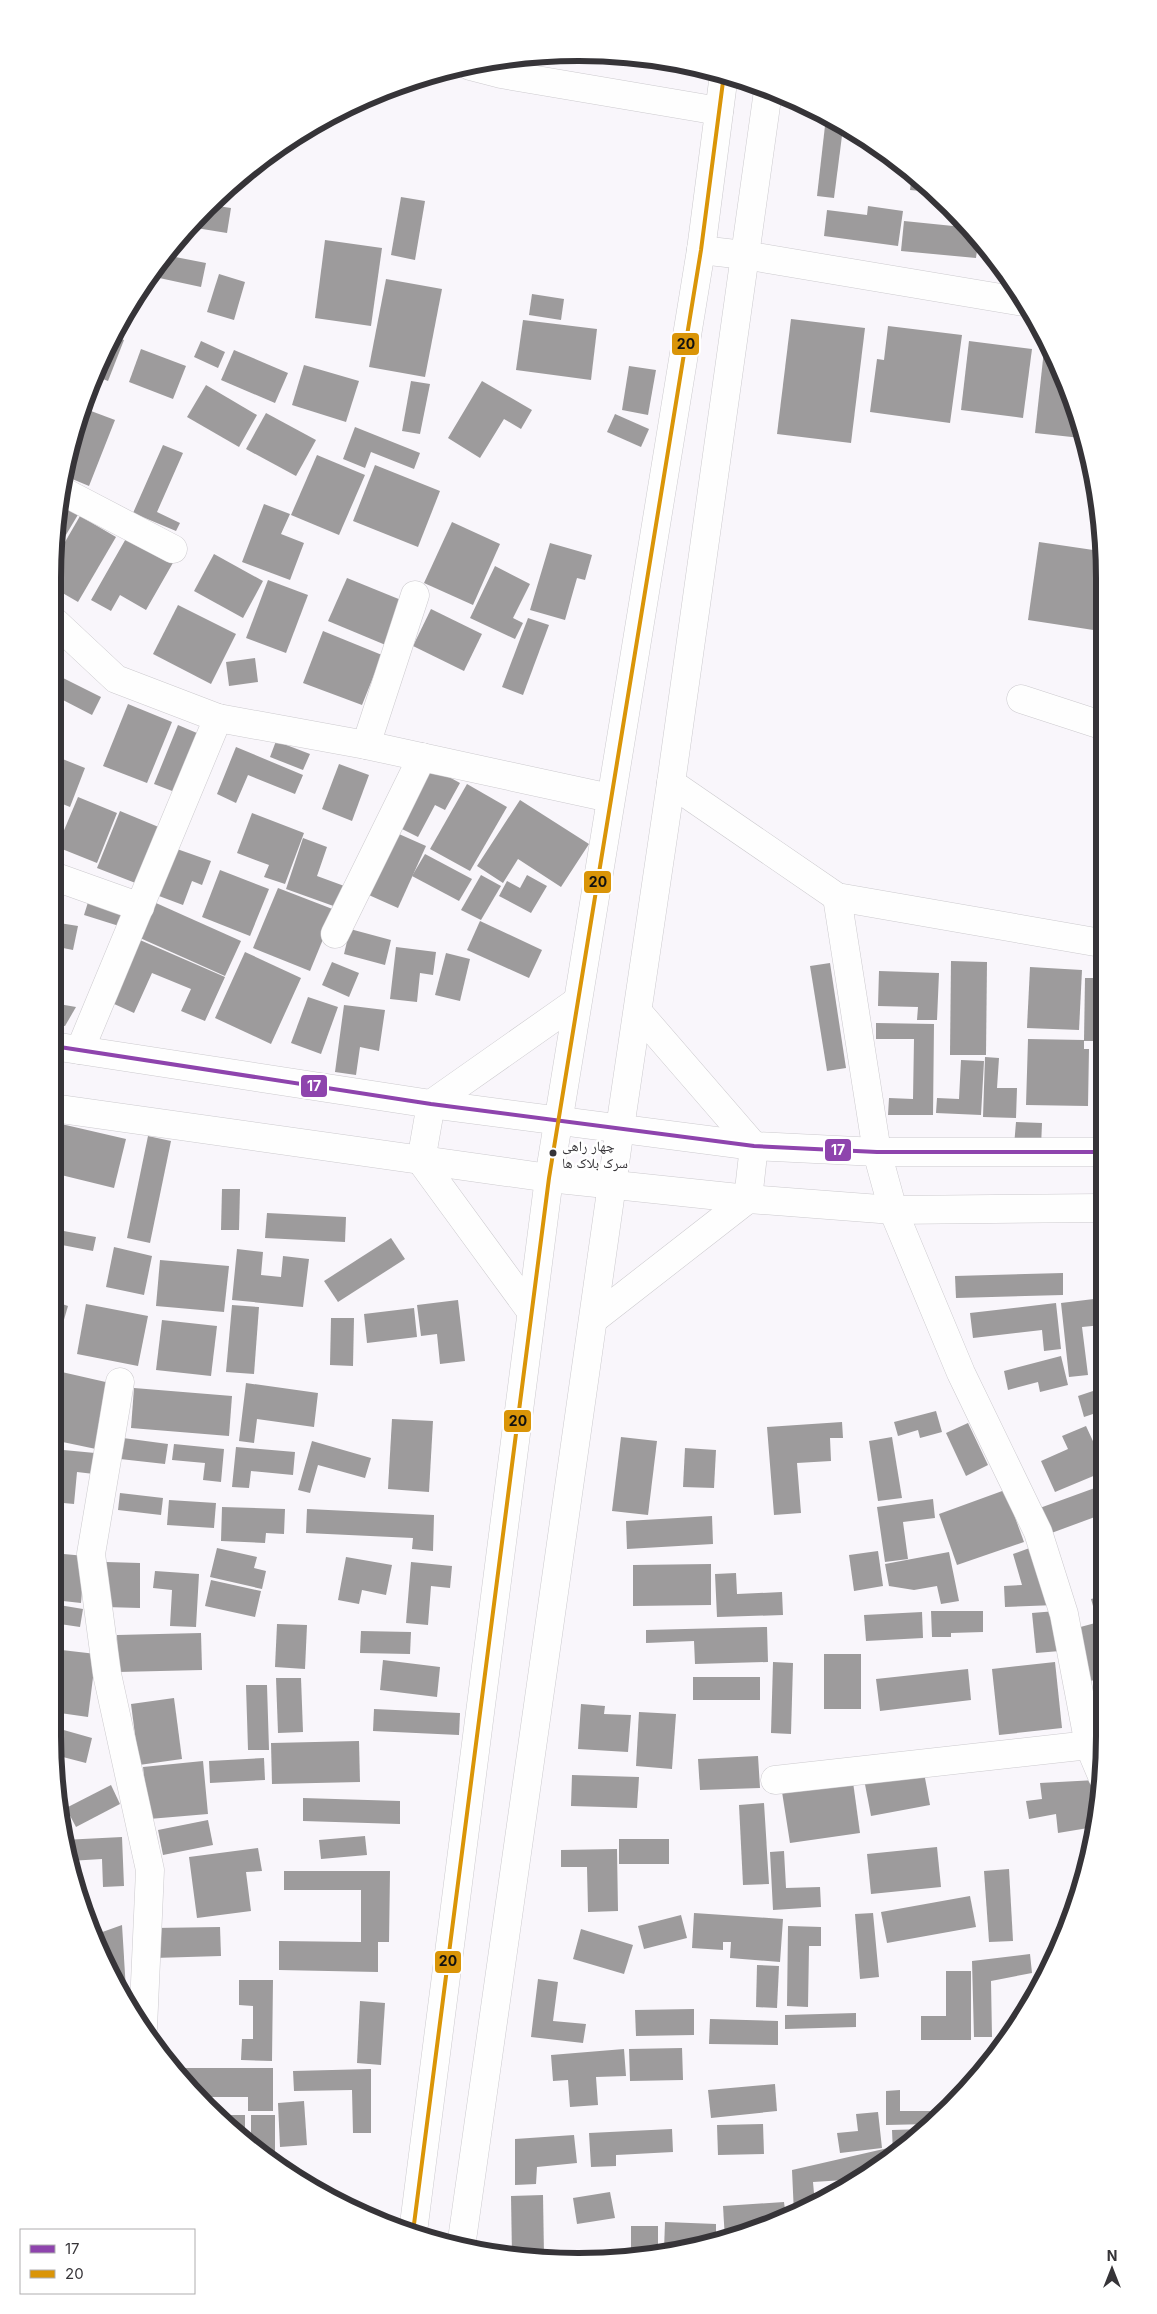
<svg xmlns="http://www.w3.org/2000/svg" width="1157" height="2314" font-family="Inter,'Noto Naskh Arabic',sans-serif">
	<rect width="100%" height="100%" fill="#f9f6fb"/>
	<g fill="#9d9b9c">
		<path d="M826 117 843 128 834 198 817 196Z"/>
		<path d="M912 174 925 183 931 192 910 190Z"/>
		<path d="M401 197 425 201 415 260 391 255Z"/>
		<path d="M211 205 231 208 227 233 190 227Z"/>
		<path d="M868 206 903 211 898 246 824 236 827 210 867 215Z"/>
		<path d="M904 221 963 227 978 243 976 258 901 251Z"/>
		<path d="M325 240 382 248 371 326 315 318Z"/>
		<path d="M165 255 206 263 201 287 150 276Z"/>
		<path d="M219 274 245 282 234 320 207 312Z"/>
		<path d="M386 279 442 289 425 377 369 367Z"/>
		<path d="M532 294 564 299 561 320 529 315Z"/>
		<path d="M791 319 865 328 851 443 777 434Z"/>
		<path d="M523 320 597 329 591 380 516 370Z"/>
		<path d="M888 326 962 335 950 423 870 412 877 359 884 360Z"/>
		<path d="M113 336 124 340 108 381 95 376 107 346Z"/>
		<path d="M201 341 225 352 218 368 194 357Z"/>
		<path d="M969 341 1032 349 1023 418 961 410Z"/>
		<path d="M141 349 186 366 173 399 129 382Z"/>
		<path d="M234 350 288 373 275 403 221 380Z"/>
		<path d="M1044 350H1050L1065 377 1081 438 1035 433Z"/>
		<path d="M304 365 359 381 346 422 292 405Z"/>
		<path d="M629 366 656 370 648 415 622 410Z"/>
		<path d="M411 381 430 384 420 434 402 431Z"/>
		<path d="M482 381 532 410 521 429 504 419 480 458 448 438Z"/>
		<path d="M206 385 257 415 239 447 187 417Z"/>
		<path d="M83 408 115 420 89 486 65 476 70 443Z"/>
		<path d="M266 413 316 440 296 476 246 449Z"/>
		<path d="M615 414 649 429 641 447 607 432Z"/>
		<path d="M355 427 420 453 414 469 371 452 365 468 343 459Z"/>
		<path d="M163 445 183 453 157 512 180 523 176 531 133 513Z"/>
		<path d="M317 455 365 475 339 535 291 515Z"/>
		<path d="M375 465 440 491 418 547 353 521Z"/>
		<path d="M61 502 79 513 54 555V544Z"/>
		<path d="M264 504 290 514 281 534 304 543 290 580 242 562Z"/>
		<path d="M80 516 116 537 78 602 54 588V561Z"/>
		<path d="M452 522 500 544 473 605 424 583Z"/>
		<path d="M128 535 174 561 146 610 120 595 111 611 91 600Z"/>
		<path d="M1039 542 1100 551V631L1028 620Z"/>
		<path d="M550 543 592 555 585 580 577 578 565 620 530 610Z"/>
		<path d="M214 554 263 581 243 618 194 591Z"/>
		<path d="M495 566 530 584 513 618 523 623 515 639 470 618Z"/>
		<path d="M347 578 406 602 388 646 328 621Z"/>
		<path d="M268 580 308 595 286 653 246 638Z"/>
		<path d="M178 605 236 634 211 684 153 654Z"/>
		<path d="M431 609 482 634 464 671 413 646Z"/>
		<path d="M528 618 549 625 523 695 502 687Z"/>
		<path d="M323 631 382 655 362 705 303 683Z"/>
		<path d="M255 658 258 682 229 686 226 662Z"/>
		<path d="M53 673 101 697 92 715 61 699 53 714Z"/>
		<path d="M128 704 172 722 147 783 103 766Z"/>
		<path d="M178 725 204 736 180 794 154 784Z"/>
		<path d="M276 741 310 754 303 770 270 757Z"/>
		<path d="M236 747 303 775 295 794 248 775 236 803 217 794Z"/>
		<path d="M55 756 85 768 70 807 53 800Z"/>
		<path d="M339 764 369 775 352 821 322 809Z"/>
		<path d="M429 766 460 783 445 810 435 805 418 837 396 826Z"/>
		<path d="M467 784 507 807 470 871 430 849Z"/>
		<path d="M78 797 117 813 97 863 57 847Z"/>
		<path d="M520 800 589 844 561 887 518 859 503 883 477 866Z"/>
		<path d="M120 811 161 828 138 884 97 868Z"/>
		<path d="M252 813 304 833 285 884 264 877 269 865 237 853Z"/>
		<path d="M390 830 426 846 398 908 362 892Z"/>
		<path d="M303 838 327 847 317 876 347 887 339 908 286 889Z"/>
		<path d="M177 849 211 861 202 885 192 881 183 905 159 896Z"/>
		<path d="M425 854 472 879 459 901 412 876Z"/>
		<path d="M220 870 269 889 250 936 202 917Z"/>
		<path d="M481 875 501 886 481 920 461 910Z"/>
		<path d="M527 875 547 886 531 913 499 896 507 881 520 888Z"/>
		<path d="M278 888 335 910 310 971 253 948Z"/>
		<path d="M89 899 124 910 119 926 84 915Z"/>
		<path d="M156 903 241 941 225 976 140 938Z"/>
		<path d="M480 921 542 950 529 978 467 950Z"/>
		<path d="M53 922 78 926 73 950 53 946Z"/>
		<path d="M350 929 391 940 385 965 344 954Z"/>
		<path d="M140 940 225 977 205 1021 181 1011 191 989 152 973 134 1013 112 1003Z"/>
		<path d="M396 947 436 952 433 975 420 973 417 1002 390 999Z"/>
		<path d="M245 952 301 978 271 1044 215 1018Z"/>
		<path d="M446 953 470 959 460 1001 435 995Z"/>
		<path d="M951 961 987 962 986 1055H950Z"/>
		<path d="M332 962 359 973 349 997 322 985Z"/>
		<path d="M830 963 846 1068 827 1071 810 966Z"/>
		<path d="M1030 967 1082 970 1079 1030 1027 1028Z"/>
		<path d="M879 971 939 973 937 1020H917L918 1007 878 1006Z"/>
		<path d="M1085 978H1101V1041H1084Z"/>
		<path d="M308 997 338 1007 321 1054 291 1043Z"/>
		<path d="M53 1003 76 1007 65 1026 53 1025Z"/>
		<path d="M344 1005 385 1010 379 1051 360 1047 356 1075 335 1072Z"/>
		<path d="M876 1023 934 1024 933 1115H888L889 1098 913 1099 914 1039H876Z"/>
		<path d="M1028 1039 1084 1040V1049H1089L1088 1106 1026 1105Z"/>
		<path d="M985 1057 999 1058 997 1088H1017L1016 1118 983 1117Z"/>
		<path d="M961 1060 984 1061 981 1115 936 1113 937 1098 959 1099Z"/>
		<path d="M1016 1122 1042 1123 1041 1147 1014 1146Z"/>
		<path d="M57 1123 126 1139 114 1188 53 1173V1139Z"/>
		<path d="M148 1136 171 1141 150 1243 127 1238Z"/>
		<path d="M222 1189H240L239 1230H221Z"/>
		<path d="M267 1213 346 1217 345 1242 265 1238Z"/>
		<path d="M53 1229 96 1237 93 1251 62 1245 57 1275 53 1274Z"/>
		<path d="M391 1238 405 1259 338 1302 324 1281Z"/>
		<path d="M114 1247 152 1256 144 1295 106 1287Z"/>
		<path d="M237 1249 263 1252 261 1275 281 1277 283 1256 309 1259 303 1307 232 1300Z"/>
		<path d="M160 1260 229 1266 224 1312 156 1306Z"/>
		<path d="M1063 1273V1295L956 1298 955 1276Z"/>
		<path d="M1102 1298V1325L1082 1327 1088 1375 1069 1377 1061 1303Z"/>
		<path d="M458 1300 465 1361 440 1364 437 1334 421 1336 417 1305Z"/>
		<path d="M53 1301 68 1306 53 1357Z"/>
		<path d="M1056 1303 1061 1349 1044 1351 1042 1330 973 1338 970 1313Z"/>
		<path d="M86 1304 148 1316 138 1366 77 1354Z"/>
		<path d="M232 1305 259 1307 254 1374 226 1372Z"/>
		<path d="M414 1308 417 1337 367 1343 364 1314Z"/>
		<path d="M331 1318H354L353 1366 330 1365Z"/>
		<path d="M162 1320 217 1326 211 1376 156 1370Z"/>
		<path d="M1061 1356 1068 1385 1040 1392 1038 1382 1008 1390 1004 1371Z"/>
		<path d="M53 1370 110 1383 96 1449 53 1440Z"/>
		<path d="M246 1383 318 1393 314 1427 257 1419 254 1443 239 1441Z"/>
		<path d="M134 1388 232 1396 229 1436 131 1428Z"/>
		<path d="M1102 1388V1411L1084 1417 1078 1396Z"/>
		<path d="M936 1411 942 1432 920 1438 918 1430 898 1436 894 1422Z"/>
		<path d="M392 1419 433 1421 429 1492 388 1489Z"/>
		<path d="M842 1422 843 1438H830L831 1461 797 1463 801 1513 774 1515 767 1427Z"/>
		<path d="M968 1423 988 1465 966 1476 946 1433Z"/>
		<path d="M1086 1426 1103 1463V1472L1055 1492 1041 1461 1068 1449 1062 1436Z"/>
		<path d="M621 1437 657 1441 648 1515 612 1511Z"/>
		<path d="M892 1437 902 1498 878 1501 869 1441Z"/>
		<path d="M123 1438 168 1444 165 1464 120 1459Z"/>
		<path d="M312 1441 371 1458 365 1478 318 1465 310 1493 298 1490Z"/>
		<path d="M174 1444 224 1449 221 1482 203 1480 205 1463 172 1460Z"/>
		<path d="M236 1447 295 1452 293 1475 251 1471 249 1488 232 1487Z"/>
		<path d="M685 1448 716 1450 714 1488 683 1487Z"/>
		<path d="M53 1449 95 1453 94 1474 77 1472 74 1504 53 1502Z"/>
		<path d="M1103 1485V1514L1046 1535 1037 1509Z"/>
		<path d="M1005 1490 1024 1542 957 1565 939 1514Z"/>
		<path d="M120 1493 163 1498 161 1515 118 1510Z"/>
		<path d="M933 1499 935 1518 903 1522 908 1559 885 1562 877 1507Z"/>
		<path d="M169 1500 216 1503 214 1528 167 1525Z"/>
		<path d="M222 1507 285 1509 284 1534 266 1533 265 1543 221 1541Z"/>
		<path d="M307 1509 434 1515 433 1551 412 1549 413 1538 306 1533Z"/>
		<path d="M712 1516 713 1544 627 1549 626 1521Z"/>
		<path d="M1035 1546 1056 1605 1005 1607 1004 1586 1022 1585 1013 1554Z"/>
		<path d="M217 1548 257 1557 254 1568 266 1571 262 1589 210 1577Z"/>
		<path d="M878 1551 883 1586 854 1591 849 1555Z"/>
		<path d="M949 1552 959 1601 941 1604 937 1586 914 1590 889 1586 885 1564Z"/>
		<path d="M53 1553 85 1556 81 1603 54 1600 55 1578H53Z"/>
		<path d="M346 1557 392 1565 386 1595 362 1590 359 1604 338 1600Z"/>
		<path d="M106 1562 140 1563V1608L105 1607Z"/>
		<path d="M411 1562 452 1566 450 1588 431 1586 428 1625 406 1623Z"/>
		<path d="M711 1564V1605L633 1606V1565Z"/>
		<path d="M155 1571 199 1574 196 1627 170 1626 172 1590 153 1588Z"/>
		<path d="M736 1573 737 1594 782 1592 783 1615 717 1617 715 1574Z"/>
		<path d="M211 1580 261 1591 255 1617 205 1606Z"/>
		<path d="M1103 1596V1618L1097 1620 1091 1599Z"/>
		<path d="M53 1604 83 1609 80 1627 53 1623Z"/>
		<path d="M931 1611H983V1632L951 1633V1637H932Z"/>
		<path d="M1056 1611 1060 1651 1036 1653 1032 1613Z"/>
		<path d="M922 1612 923 1638 866 1641 864 1615Z"/>
		<path d="M1099 1622 1103 1637V1678L1086 1682 1073 1629Z"/>
		<path d="M277 1624 307 1625 305 1669 275 1667Z"/>
		<path d="M767 1627 768 1662 695 1664 694 1641 646 1643V1630Z"/>
		<path d="M361 1631 411 1632 410 1654 360 1653Z"/>
		<path d="M201 1633 202 1670 118 1672 117 1635Z"/>
		<path d="M53 1649 96 1654 88 1717 53 1712Z"/>
		<rect x="824" y="1654" width="37" height="55"/>
		<path d="M383 1660 440 1667 437 1697 380 1690Z"/>
		<path d="M773 1662 793 1663 791 1734 771 1733Z"/>
		<path d="M1055 1662 1062 1728 999 1735 992 1669Z"/>
		<path d="M968 1669 971 1700 880 1711 876 1679Z"/>
		<rect x="693" y="1677" width="67" height="23"/>
		<path d="M276 1678H301L303 1732 278 1733Z"/>
		<path d="M246 1685H267L269 1750H248Z"/>
		<path d="M174 1698 182 1759 139 1765 131 1704Z"/>
		<path d="M581 1704 605 1706 604 1714 631 1715 628 1752 578 1749Z"/>
		<path d="M374 1709 460 1713 459 1735 373 1731Z"/>
		<path d="M639 1712 676 1714 672 1769 636 1766Z"/>
		<path d="M53 1727 92 1738 86 1763 59 1756 56 1769Z"/>
		<path d="M359 1741 360 1782 272 1784 271 1743Z"/>
		<path d="M758 1756 760 1788 700 1790 698 1759Z"/>
		<path d="M264 1758 265 1780 210 1783 209 1761Z"/>
		<path d="M203 1761 208 1814 149 1819 143 1767Z"/>
		<path d="M923 1767 930 1805 871 1816 864 1779Z"/>
		<path d="M572 1775 639 1777 637 1808 571 1806Z"/>
		<path d="M1096 1780 1099 1795 1094 1827 1058 1833 1056 1814 1029 1819 1026 1801 1042 1799 1040 1783Z"/>
		<path d="M853 1782 860 1833 790 1843 782 1792Z"/>
		<path d="M111 1785 120 1804 76 1827 66 1808Z"/>
		<path d="M303 1798 400 1801V1824L303 1821Z"/>
		<path d="M764 1803 769 1884 743 1885 739 1805Z"/>
		<path d="M208 1820 213 1845 163 1855 158 1830Z"/>
		<path d="M365 1836 367 1855 321 1859 319 1840Z"/>
		<path d="M122 1837 124 1886 103 1887 102 1859 69 1861 63 1840Z"/>
		<rect x="619" y="1839" width="50" height="25"/>
		<path d="M937 1847 941 1887 871 1894 867 1854Z"/>
		<path d="M258 1848 262 1871 246 1872 251 1911 197 1918 189 1857Z"/>
		<path d="M617 1849 618 1911 588 1912 587 1867H561V1850Z"/>
		<path d="M784 1851 786 1888 820 1887 821 1907 773 1910 770 1852Z"/>
		<path d="M1009 1869 1013 1941 989 1942 984 1871Z"/>
		<path d="M284 1871H390L389 1942H378V1972L279 1970V1941L361 1942V1890H284Z"/>
		<path d="M970 1896 976 1927 887 1943 881 1912Z"/>
		<path d="M694 1913 783 1919 780 1962 730 1958 731 1942H723V1950L692 1948Z"/>
		<path d="M873 1913 879 1977 860 1979 855 1914Z"/>
		<path d="M681 1915 687 1938 644 1949 638 1926Z"/>
		<path d="M122 1925 126 1990 119 1991 94 1935Z"/>
		<path d="M788 1926 821 1927V1946H809L808 2007 787 2006Z"/>
		<path d="M220 1927 221 1956 154 1958V1928Z"/>
		<path d="M581 1929 633 1945 624 1974 573 1959Z"/>
		<path d="M1030 1954 1032 1973 991 1981 992 2037H974L972 1961Z"/>
		<path d="M757 1965 779 1966 777 2008 756 2007Z"/>
		<path d="M946 1971H971V2040H921V2016H946Z"/>
		<path d="M538 1979 558 1982 553 2021 586 2024 583 2043 531 2037Z"/>
		<path d="M239 1980H273L272 2061 241 2060 242 2039H253V2006L239 2005Z"/>
		<path d="M360 2001 385 2003 381 2065 357 2063Z"/>
		<path d="M694 2009V2035L636 2036 635 2010Z"/>
		<path d="M856 2013V2027L785 2029V2015Z"/>
		<path d="M710 2019 778 2021V2045L709 2044Z"/>
		<path d="M1009 2036 997 2051 996 2037Z"/>
		<path d="M682 2048 683 2080 630 2081 629 2049Z"/>
		<path d="M624 2049 626 2076 596 2077 598 2105 570 2107 568 2080 553 2081 551 2055Z"/>
		<path d="M172 2068H273V2111H248V2097H199Z"/>
		<path d="M371 2069V2133H353L352 2090 294 2091 293 2071Z"/>
		<path d="M775 2084 777 2111 711 2118 708 2090Z"/>
		<path d="M900 2090V2111H947L930 2124 886 2125V2091Z"/>
		<path d="M304 2101 307 2145 280 2147 278 2103Z"/>
		<path d="M878 2112 882 2148 840 2153 837 2133 858 2131 856 2114Z"/>
		<path d="M217 2115H245V2141L231 2131Z"/>
		<path d="M251 2115H275V2162L251 2145Z"/>
		<path d="M763 2124 764 2154 718 2155 717 2125Z"/>
		<path d="M672 2129 673 2152 616 2155V2166L591 2167 589 2133Z"/>
		<path d="M925 2129 909 2141 893 2154 892 2130Z"/>
		<path d="M574 2135 577 2163 537 2167 536 2184 515 2185V2139Z"/>
		<path d="M888 2148 889 2158 860 2179 813 2182 815 2205 794 2214 792 2170Z"/>
		<path d="M610 2192 615 2218 577 2224 573 2198Z"/>
		<path d="M543 2195 544 2256H512L511 2196Z"/>
		<path d="M784 2202 786 2217 725 2240 723 2206Z"/>
		<path d="M665 2222 716 2224V2243L681 2250H664Z"/>
		<rect x="631" y="2226" width="27" height="24"/>
	</g>
	<g fill="none" stroke-linecap="round" stroke-linejoin="round">
		<defs>
			<g id="minor">
				<path d="M470 66 501 74 719 111"/>
				<path d="M701 250 744 255 1024 302"/>
				<path d="M62 491 173 549"/>
				<path d="M54 621 116 679 218 718 366 745 610 798"/>
				<path d="M1021 699 1101 725"/>
				<path d="M366 745 415 595"/>
				<path d="M671 783 837 897 1101 943"/>
				<path d="M53 876 140 907"/>
				<path d="M837 897 877 1152 893 1210 961 1373 1038 1532 1064 1614 1089 1745 1102 1776"/>
				<path d="M335 934 422 757"/>
				<path d="M53 1046 431 1104 754 1146 877 1152H1102"/>
				<path d="M80 1050 218 718"/>
				<path d="M53 1108 549 1178 748 1199 893 1210 1102 1208"/>
				<path d="M530 1310 421 1161 431 1104 576 1002"/>
				<path d="M594 1319 748 1199 754 1146 638 1012"/>
				<path d="M120 1382 91 1554 107 1674 150 1870 143 2028"/>
				<path d="M775 1780 1089 1745"/>
				<path d="M413 2232 549 1178 701 250 724 74"/>
				<path d="M461 2247 620 1128 671 783 768 91"/>
			</g>
		</defs>
		<use href="#minor" stroke="#cccace" stroke-width="29"/>
		<use href="#minor" stroke="#fefefe" stroke-width="28"/>
		<defs>
			<path id="bus-1" d="M53 1046 431 1104 754 1146 877 1152H1102"/>
			<path id="bus-2" d="M413 2232 549 1178 701 250 724 74"/>
		</defs>
		<use href="#bus-1" stroke="#fff" stroke-width="8"/>
		<use href="#bus-2" stroke="#fff" stroke-width="8"/>
		<use href="#bus-1" stroke="#8e44ad" stroke-width="4"/>
		<use href="#bus-2" stroke="#da9508" stroke-width="4"/>
	</g>
	<circle fill="#363438" stroke="#fff" stroke-width="2" cx="553" cy="1153" r="4.5"/>
	<g text-anchor="middle" dominant-baseline="central" stroke-width="5" stroke-linejoin="round" paint-order="stroke">
		<g font-size="14" fill="#363438" stroke="#fff" text-anchor="start">
			<text x="562" y="1145">چهار راهی<tspan x="562" dy="17">سرک بلاک ها</tspan></text>
		</g>
	</g>
	<path d="M0 0H1157V2314H0ZM578 61H579A517 517 0 0 1 1096 578V1736A517 517 0 0 1 579 2253H578A517 517 0 0 1 61 1736V578A517 517 0 0 1 578 61Z" fill="#fff" fill-rule="evenodd"/>
	<path fill="none" stroke="#363438" stroke-width="6" d="M578 61H579A517 517 0 0 1 1096 578V1736A517 517 0 0 1 579 2253H578A517 517 0 0 1 61 1736V578A517 517 0 0 1 578 61Z"/>
	<g stroke="#fff" stroke-width="2">
		<rect x="671" y="332" width="29" height="24" rx="5" fill="#da9508"/>
		<rect x="583" y="870" width="29" height="24" rx="5" fill="#da9508"/>
		<rect x="300" y="1074" width="28" height="24" rx="5" fill="#8e44ad"/>
		<rect x="824" y="1138" width="28" height="24" rx="5" fill="#8e44ad"/>
		<rect x="503" y="1409" width="29" height="24" rx="5" fill="#da9508"/>
		<rect x="434" y="1950" width="28" height="24" rx="5" fill="#da9508"/>
	</g>
	<g font-size="14" text-anchor="middle" font-weight="bold" fill="#fff">
		<text x="314" y="1091">17</text>
		<text x="838" y="1155">17</text>
	</g>
	<g font-size="14" text-anchor="middle" font-weight="bold" fill="#111">
		<text x="686" y="349">20</text>
		<text x="598" y="887">20</text>
		<text x="518" y="1426">20</text>
		<text x="448" y="1966">20</text>
	</g>
	<rect x="20" y="2229" width="175" height="65" fill="#ffffff" stroke="#afaeaf"/>
	<rect x="30" y="2245" width="25" height="8" fill="#8e44ad" stroke="#afaeaf"/>
	<text x="65" y="2254" font-size="15" fill="#363438">17</text>
	<rect x="30" y="2270" width="25" height="8" fill="#da9508" stroke="#afaeaf"/>
	<text x="65" y="2279" font-size="15" fill="#363438">20</text>
	<g transform="translate(1112 2269)" stroke="#ffffff" stroke-width="4" paint-order="stroke">
	<path d="M0-4L9 19L0 12L-9 19Z" fill="#363438"/>
	<text y="-8" font-size="14" font-weight="bold" text-anchor="middle" fill="#363438">N</text>
	</g>
</svg>
